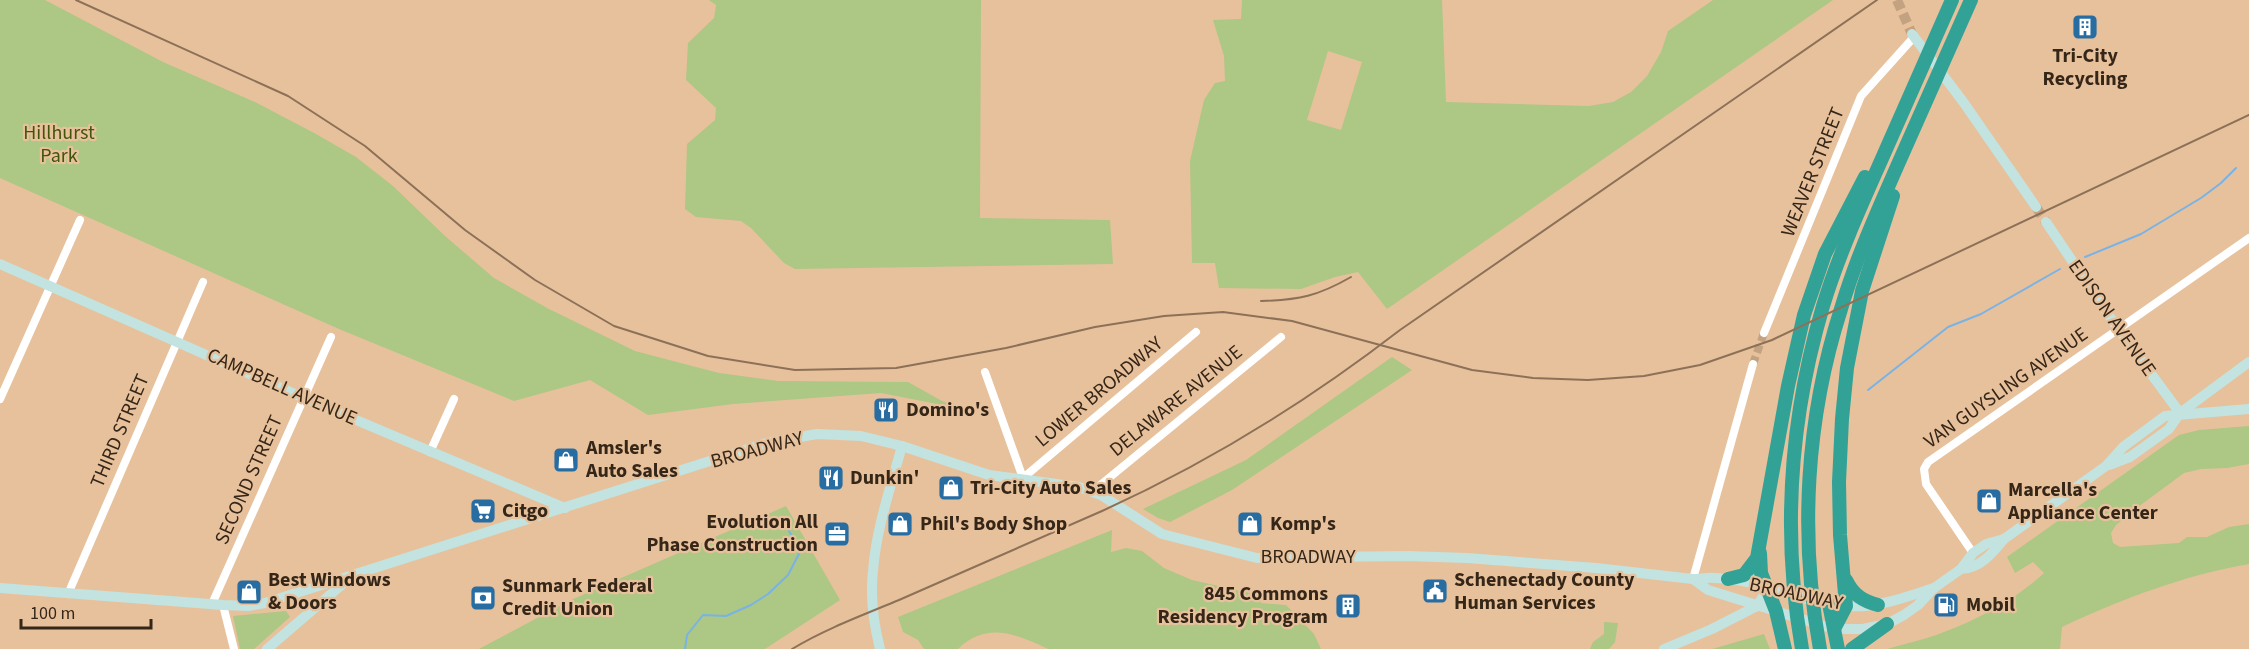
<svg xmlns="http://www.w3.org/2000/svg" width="2249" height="649" font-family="'Source Sans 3',sans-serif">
	<rect width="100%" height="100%" fill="#e7c19c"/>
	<g fill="#adc784" fill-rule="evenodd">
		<path d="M0 0H45L163 62 257 103 316 134 356 157 393 186 445 236 494 278 549 309 635 351 719 373 778 381 908 382 942 401 968 410 881 393 733 404 648 415 590 380 514 401 339 329 0 178Z"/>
		<path d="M709 0H981L980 218 1110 220 1113 264 795 269 784 263 751 228 741 221 696 217 685 209 687 144 715 120 716 108 686 80 688 43 714 18 716 5Z"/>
		<path d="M1242 0H1442L1446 102 1589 106 1613 102 1631 92 1647 76 1661 52 1668 31 1713 0H1833L1387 309 1358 272 1335 277 1301 289 1219 288 1215 263H1192L1190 161 1204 100 1215 83 1225 81 1224 56 1213 20 1241 19ZM1328 51 1362 62 1341 130 1307 120Z"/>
		<path d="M1392 357 1412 370 1232 490 1170 522 1158 518 1143 509 1246 460Z"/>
		<path d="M2249 426V464L2227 468 2201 469 2184 473 2134 510 2116 525 2111 533 2113 543 2120 547 2179 543 2187 537H2207L2229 527 2249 524V564C2185 575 2121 599 2062 627L2060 649H1887C1900 645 1914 642 1927 638 1968 625 2013 602 2044 573L2033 562 2015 573 2007 557 2179 435 2199 430Z"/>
		<path d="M786 506 840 600 765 649H479L571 600Z"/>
		<path d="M1112 530 1111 552 1126 548 1142 551 1164 568 1192 580 1259 595 1261 603 1286 605 1314 634 1321 649H1048C1016 634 987 621 958 649H924L918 640 903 632 898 617Z"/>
		<path d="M286 611 290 617 254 649H240L233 616Z"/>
		<path d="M1604 622 1618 623 1615 642 1609 649H1590L1593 642 1604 634Z"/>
		<path d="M1764 634 1770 649H1712Z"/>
	</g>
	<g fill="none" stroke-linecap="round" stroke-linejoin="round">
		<g stroke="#79b3e6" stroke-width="2">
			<path d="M2085 257 2141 234 2201 198 2221 183 2236 168"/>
			<path d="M1868 390 1948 327 1981 314 2060 269"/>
			<path d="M685 649 687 635 703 615 726 616 751 605 768 594 788 575 801 550 787 528"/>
		</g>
		<path stroke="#c3a282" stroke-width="8" stroke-dasharray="8 4" stroke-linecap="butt" d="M1753 364 1764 333"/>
		<g stroke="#c3a282" stroke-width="10" stroke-dasharray="10 5" stroke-linecap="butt">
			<path d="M1897 0 1912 34"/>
			<path d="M2036 207 2046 222"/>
		</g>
		<g stroke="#fff" stroke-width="8">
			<path d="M1764 333 1861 96 1914 37"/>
			<path d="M985 372 1023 478 1196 332"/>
			<path d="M0 399 80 220"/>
			<path d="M430 452 454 399"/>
			<path d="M1093 491 1281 337"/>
			<path d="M1973 553 1926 484 1924 469 1928 462 2249 238"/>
			<path d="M1693 579 1753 364"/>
			<path d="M68 594 203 282"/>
			<path d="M212 604 331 337"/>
			<path d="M223 605 234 649"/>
		</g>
		<g stroke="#c2e3e0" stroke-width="10">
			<path d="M1912 34 1964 103 2036 207"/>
			<path d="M2046 222 2118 329 2180 413"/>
			<path d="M0 264 304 398 565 508"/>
			<path d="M2109 465 2130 457 2169 429 2180 413 2249 362"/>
			<path d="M1961 569C1980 568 1992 554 2004 539L2106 466 2123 447 2165 416 2249 409"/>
			<path d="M1693 579 1708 590 1834 629H1863L1887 624 1904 615 1918 605 1934 588 1961 569 1973 553 1986 544 2004 539"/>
			<path d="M0 588 223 605 248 606 265 603 766 443 817 434 861 436 902 446 989 475 1079 487 1101 495 1162 534 1257 558 1407 556 1467 558 1596 568 1693 579C1700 579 1708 577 1716 578 1761 579 1803 604 1848 606 1878 608 1905 597 1934 588"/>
			<path d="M267 649 345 582"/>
			<path d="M880 649C874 625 870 596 873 571 876 529 891 486 902 446"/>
			<path d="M1664 649 1712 629 1757 606 1768 589"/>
		</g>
		<g stroke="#32a297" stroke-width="14">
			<path d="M1760 553 1761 573 1776 611 1785 649"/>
			<path d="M1728 579 1744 575 1757 558 1788 386 1804 315 1825 254 1865 177"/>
			<path d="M1846 580C1853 595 1863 601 1878 605"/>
			<path d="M1829 604 1838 649"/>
			<path d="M1834 629 1846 606 1840 535 1839 482 1842 419 1847 368 1862 291 1893 196"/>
			<path d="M1802 649C1782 535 1790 418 1823 306 1838 257 1859 210 1880 163 1904 108 1928 54 1952 0"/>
			<path d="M1820 649C1799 536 1806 418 1841 309 1856 258 1878 210 1899 162 1923 108 1947 54 1971 0"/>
			<path d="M1852 649 1887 624"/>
		</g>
		<g stroke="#8c7158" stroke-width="2">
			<path d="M76 0 288 96 365 146 465 230 535 280 614 326 708 356 795 370 896 368 1006 348 1095 327 1164 316 1223 312 1292 321 1472 370 1533 378 1588 380 1644 376 1700 365 1772 340 2249 115"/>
			<path d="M1261 301C1299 300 1318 296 1351 277"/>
			<path d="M792 649C825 629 863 615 899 600 966 570 1035 541 1102 511 1208 463 1308 401 1400 330L1877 0"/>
		</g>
	</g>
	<defs>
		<symbol id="building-square" viewBox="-11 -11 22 22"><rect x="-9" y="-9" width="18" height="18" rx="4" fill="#286da2" stroke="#e7c19c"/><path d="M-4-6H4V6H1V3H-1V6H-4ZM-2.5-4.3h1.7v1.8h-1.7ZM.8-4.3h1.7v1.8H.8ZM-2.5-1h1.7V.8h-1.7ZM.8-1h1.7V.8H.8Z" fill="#fff"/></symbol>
		<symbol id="restaurant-square" viewBox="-11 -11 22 22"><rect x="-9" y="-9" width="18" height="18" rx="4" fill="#286da2" stroke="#e7c19c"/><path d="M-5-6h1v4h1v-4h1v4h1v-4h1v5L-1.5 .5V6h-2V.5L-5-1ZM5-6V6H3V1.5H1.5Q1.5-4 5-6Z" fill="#fff"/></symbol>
		<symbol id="shop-square" viewBox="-11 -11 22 22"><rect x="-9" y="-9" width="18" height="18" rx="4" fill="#286da2" stroke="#e7c19c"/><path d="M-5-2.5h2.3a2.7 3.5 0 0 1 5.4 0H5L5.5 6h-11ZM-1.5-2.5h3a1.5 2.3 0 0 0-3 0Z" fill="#fff"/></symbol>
		<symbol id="supermarket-square" viewBox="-11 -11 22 22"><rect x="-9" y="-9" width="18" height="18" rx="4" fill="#286da2" stroke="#e7c19c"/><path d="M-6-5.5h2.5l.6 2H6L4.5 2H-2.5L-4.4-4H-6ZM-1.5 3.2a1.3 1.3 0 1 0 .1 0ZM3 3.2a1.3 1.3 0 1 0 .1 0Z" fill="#fff"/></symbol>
		<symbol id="office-square" viewBox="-11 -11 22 22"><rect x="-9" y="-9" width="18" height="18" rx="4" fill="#286da2" stroke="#e7c19c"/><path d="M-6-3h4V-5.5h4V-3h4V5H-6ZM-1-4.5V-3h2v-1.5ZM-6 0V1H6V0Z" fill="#fff"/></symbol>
		<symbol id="civic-square" viewBox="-11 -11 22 22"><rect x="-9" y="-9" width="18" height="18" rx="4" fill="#286da2" stroke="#e7c19c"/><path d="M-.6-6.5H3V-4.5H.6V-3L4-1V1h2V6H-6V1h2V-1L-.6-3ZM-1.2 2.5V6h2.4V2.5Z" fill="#fff"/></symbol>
		<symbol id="bank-square" viewBox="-11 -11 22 22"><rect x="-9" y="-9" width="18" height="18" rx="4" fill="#286da2" stroke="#e7c19c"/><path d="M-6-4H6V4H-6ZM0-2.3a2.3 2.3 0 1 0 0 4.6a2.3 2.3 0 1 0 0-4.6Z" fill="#fff"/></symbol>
		<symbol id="fuel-square" viewBox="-11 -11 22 22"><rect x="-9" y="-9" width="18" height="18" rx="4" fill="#286da2" stroke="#e7c19c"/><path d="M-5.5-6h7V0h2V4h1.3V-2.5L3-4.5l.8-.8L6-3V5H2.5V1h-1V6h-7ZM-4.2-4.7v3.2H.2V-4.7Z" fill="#fff"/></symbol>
	</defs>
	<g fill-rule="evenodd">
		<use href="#building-square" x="2070" y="12" width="30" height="30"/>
		<use href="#restaurant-square" x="871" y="395" width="30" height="30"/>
		<use href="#shop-square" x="551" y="445" width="30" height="30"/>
		<use href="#restaurant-square" x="816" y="463" width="30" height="30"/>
		<use href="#shop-square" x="936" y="473" width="30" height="30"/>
		<use href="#shop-square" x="1974" y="486" width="30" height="30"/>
		<use href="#supermarket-square" x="468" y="496" width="30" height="30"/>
		<use href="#shop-square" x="885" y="509" width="30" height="30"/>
		<use href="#shop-square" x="1235" y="509" width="30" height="30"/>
		<use href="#office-square" x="822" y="519" width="30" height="30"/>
		<use href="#civic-square" x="1420" y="576" width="30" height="30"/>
		<use href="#shop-square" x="234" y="577" width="30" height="30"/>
		<use href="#bank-square" x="468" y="583" width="30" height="30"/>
		<use href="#fuel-square" x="1931" y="590" width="30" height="30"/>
		<use href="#building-square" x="1333" y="591" width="30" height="30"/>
	</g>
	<g text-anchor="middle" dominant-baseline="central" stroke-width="4.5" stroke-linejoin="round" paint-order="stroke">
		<g font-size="20" font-weight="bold" fill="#352618" stroke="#e7c19c" text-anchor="start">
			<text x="2085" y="56" text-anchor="middle">Tri-City<tspan x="2085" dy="23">Recycling</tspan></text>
			<text x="906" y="410">Domino's</text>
			<text x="586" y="448">Amsler's<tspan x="586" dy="23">Auto Sales</tspan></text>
			<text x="850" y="478">Dunkin'</text>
			<text x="970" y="488">Tri-City Auto Sales</text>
			<text x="2008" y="490">Marcella's<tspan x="2008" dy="23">Appliance Center</tspan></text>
			<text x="502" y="511">Citgo</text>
			<text x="818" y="522" text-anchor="end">Evolution All<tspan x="818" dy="23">Phase Construction</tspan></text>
			<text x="920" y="524">Phil's Body Shop</text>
			<text x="1270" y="524">Komp's</text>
			<text x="268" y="580">Best Windows<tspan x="268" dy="23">&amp; Doors</tspan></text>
			<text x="1454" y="580">Schenectady County<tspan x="1454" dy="23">Human Services</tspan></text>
			<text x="502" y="586">Sunmark Federal<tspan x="502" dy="23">Credit Union</tspan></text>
			<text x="1328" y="594" text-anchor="end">845 Commons<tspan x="1328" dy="23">Residency Program</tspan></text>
			<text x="1966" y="605">Mobil</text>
		</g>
		<g font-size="20" fill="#3f5508" stroke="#e7c19c">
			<text x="59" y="133">Hillhurst<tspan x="59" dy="23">Park</tspan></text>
		</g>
		<g font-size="20" fill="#352618" stroke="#e7c19c">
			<text transform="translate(1813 172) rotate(-68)">WEAVER STREET</text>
			<text transform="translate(2112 318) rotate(55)">EDISON AVENUE</text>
			<text transform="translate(282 387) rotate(24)">CAMPBELL AVENUE</text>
			<text transform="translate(2006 388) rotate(-35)">VAN GUYSLING AVENUE</text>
			<text transform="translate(1099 392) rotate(-40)">LOWER BROADWAY</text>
			<text transform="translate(1176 401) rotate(-39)">DELAWARE AVENUE</text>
			<text transform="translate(120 431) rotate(-67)">THIRD STREET</text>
			<text transform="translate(757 450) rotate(-15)">BROADWAY</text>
			<text transform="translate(249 480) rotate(-66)">SECOND STREET</text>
			<text x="1308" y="557">BROADWAY</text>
			<text transform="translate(1796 594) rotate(12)">BROADWAY</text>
		</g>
	</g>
	<path d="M21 619v9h130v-9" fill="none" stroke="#352618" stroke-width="3"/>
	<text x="30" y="619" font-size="18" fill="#352618" stroke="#e7c19c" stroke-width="4.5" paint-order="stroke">100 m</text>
</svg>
